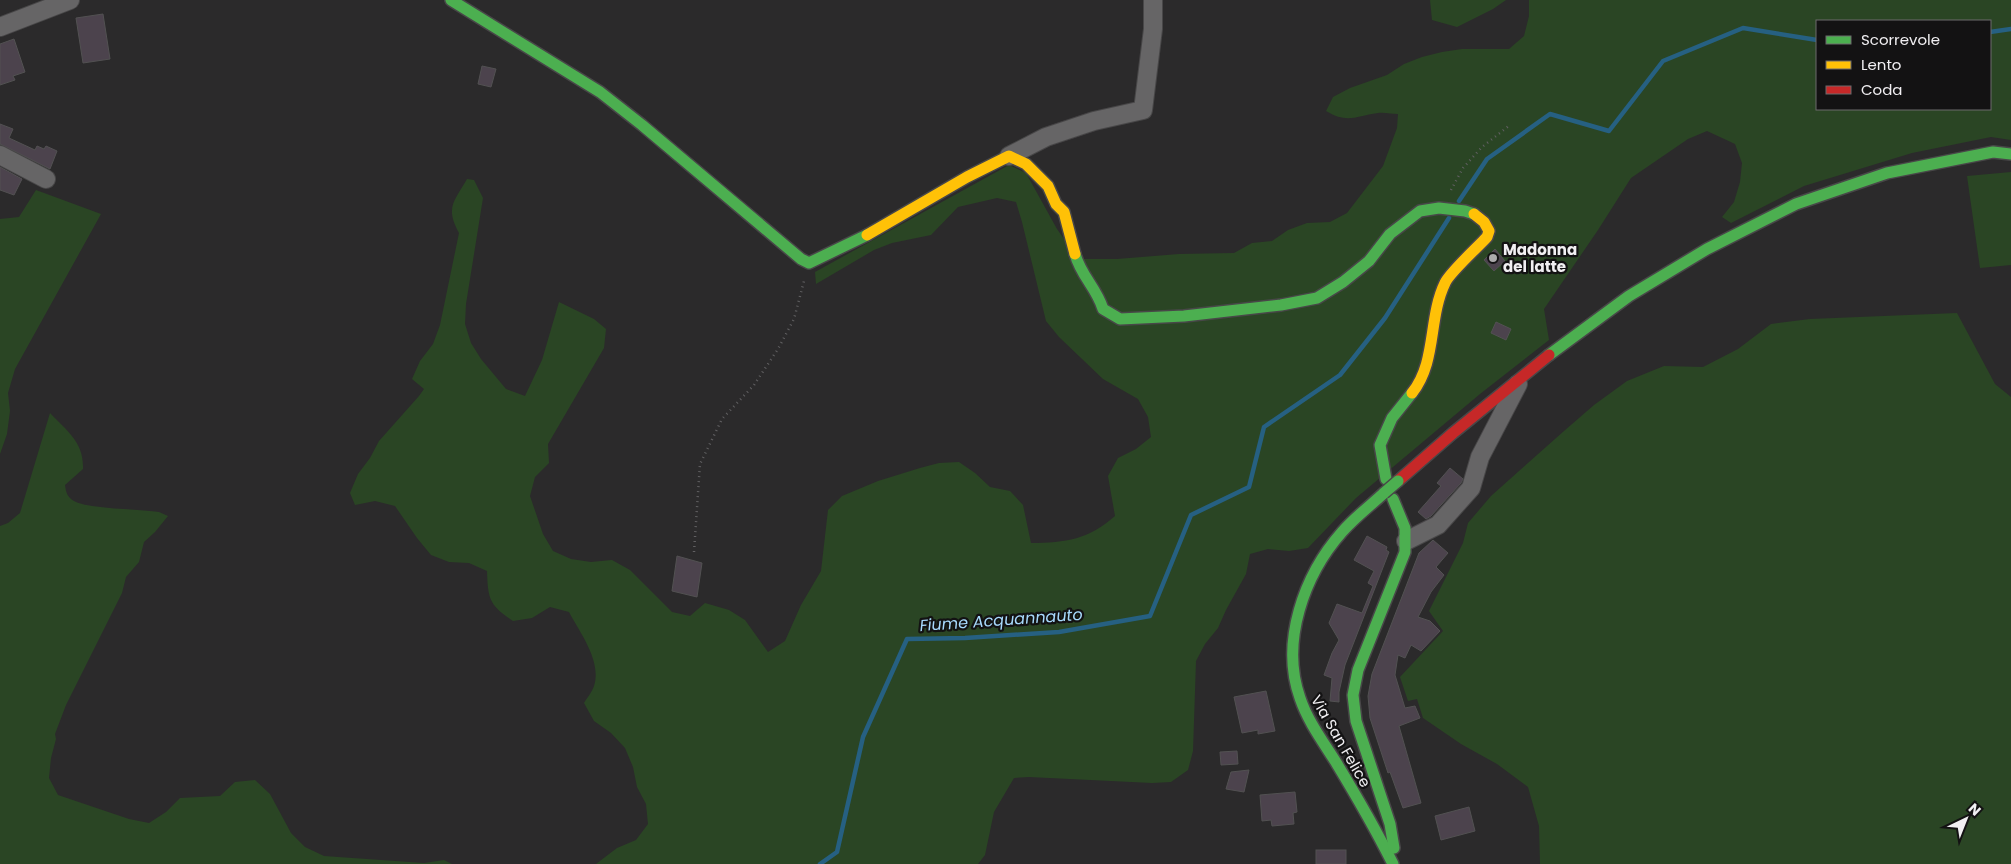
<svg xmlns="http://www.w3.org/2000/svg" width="2011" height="864" font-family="Poppins,sans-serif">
	<rect width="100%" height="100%" fill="#2b2a2b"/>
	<g fill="#2a4524" fill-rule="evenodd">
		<path d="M1430 0H1506L1493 9 1457 27 1432 20Z"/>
		<path d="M1529 0H2011V140L1991 137 1912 153 1804 186 1731 223 1722 217 1734 202 1740 182 1742 163 1735 144 1707 131 1688 139 1631 178 1598 230 1544 309 1549 340 1480 394 1356 498 1308 548 1289 551 1268 549 1250 554 1246 574 1226 610 1218 628 1205 644 1196 661 1193 751 1188 770 1171 782 1152 783 1029 777 1014 778 994 812 985 855 978 864H596L617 848 636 840 648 824 646 804 637 787 633 767 625 748 611 733 594 721 584 703C587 698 592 692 594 686 602 661 580 633 569 612L550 607 532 618 513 621C489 605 488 599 487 571L469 563 449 562 431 555 417 538 395 506 375 501 355 505 350 493 358 474 370 458 379 441 419 396 424 389 412 379 420 361 433 344 440 325 459 233C445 207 454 202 467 179L474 180 483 198 466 304 465 324 471 343 481 359 506 389 525 396 542 360 559 302 594 319 606 329 604 348 548 444 549 463 535 477 530 496 543 534 553 551 571 559 591 562 612 560 630 570 672 612 690 616 705 603 729 610 745 620 768 652 785 641 801 605 821 571 828 510 842 496 878 481 920 468 939 463 959 462 975 473 990 487 1010 491 1023 505 1031 543C1066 543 1089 539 1115 516L1108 476 1118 458 1136 449 1151 437 1148 417 1138 399 1103 379 1059 337 1046 321 1022 222 1016 202 997 198 958 207 931 235 892 243 874 250 816 284 815 272 1009 165 1026 173 1057 229 1078 259H1117L1179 254 1234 253 1252 243 1272 241 1288 230 1307 223 1330 222 1347 213 1383 166 1397 128 1398 114C1392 114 1384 112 1378 113 1355 116 1348 124 1326 111L1333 97 1350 88 1387 75 1404 64 1422 57 1442 52 1462 49H1509L1524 36 1529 16ZM1817 21H1990V109H1817Z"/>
		<path d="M2011 172V265L1980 268 1967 176Z"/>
		<path d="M36 190 101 214 15 369 8 393 10 411 7 434 0 454V219L19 217Z"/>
		<path d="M1957 313 1995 384 2011 397V864H1540L1539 826 1528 787 1497 764 1461 744 1423 718 1417 699 1408 701 1400 677 1443 631 1429 611 1463 543 1468 523 1491 496 1564 431 1594 405 1627 381 1664 366 1703 367 1738 349 1771 324 1810 319Z"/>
		<path d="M50 413C67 431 84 442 83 469L65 485C66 492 67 497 74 501 87 509 140 509 159 512L168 516 155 532 144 542 139 562 126 577 122 593 66 705 55 734 56 739 51 758 49 778 58 795 129 819 149 823 166 812 180 798 220 796 235 782 255 780 270 794 291 833 305 847 324 856 424 863 444 860 452 864H0V526L8 523 20 513Z"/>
	</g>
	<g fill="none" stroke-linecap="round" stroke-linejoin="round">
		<g stroke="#266082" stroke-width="4.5">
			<path d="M1990 32 2011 29"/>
			<path d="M1459 201 1487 159 1550 114 1609 131 1663 61 1743 28 1817 40"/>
			<path d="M820 864 837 852 863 737 907 639 965 638 1059 632 1150 616 1191 515 1249 487 1264 427 1340 375 1385 318 1449 218"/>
		</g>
	</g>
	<g fill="#4c434d" stroke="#525152">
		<path d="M103 14 110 59 83 63 76 18Z"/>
		<path d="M14 39 25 72 13 76 15 80 0 85V44Z"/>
		<path d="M482 66 496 69 491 87 478 84Z"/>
		<path d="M0 124 13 129 9 138 35 150 37 146 44 149 46 146 57 151 50 169 0 144Z"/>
		<path d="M0 167 22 179 14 195 0 190Z"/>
		<path d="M1495 249 1505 261 1494 271 1484 260Z"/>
		<path d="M1496 322 1511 329 1506 340 1491 333Z"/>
		<path d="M1450 468 1463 479 1461 483 1431 516 1426 519 1418 512 1441 486 1437 483Z"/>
		<path d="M1367 536 1387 547 1386 550 1389 552 1345 665 1339 692V702L1330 701 1332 678 1324 675 1332 653 1339 640 1329 623 1337 604 1362 613 1373 586 1368 583 1374 571 1354 560Z"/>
		<path d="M1433 540 1448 553 1436 567 1444 575 1431 592 1418 617 1430 621 1440 631 1421 651 1411 645 1405 658 1398 655 1395 675 1405 708 1415 706 1420 718 1399 726 1421 803 1403 808 1390 772 1388 773 1370 718 1368 696 1372 674 1419 553Z"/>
		<path d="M677 556 702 563 697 597 672 591Z"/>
		<path d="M1266 691 1275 731 1258 734V730L1242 733 1234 697Z"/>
		<path d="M1237 751 1238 764 1221 765 1220 752Z"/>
		<path d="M1249 770 1244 792 1226 789 1231 772Z"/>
		<path d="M1295 792 1297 812 1293 813 1294 824 1272 826 1271 820 1262 821 1260 795Z"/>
		<path d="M1469 807 1475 831 1441 840 1435 816Z"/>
		<rect x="1316" y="850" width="30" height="14"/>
	</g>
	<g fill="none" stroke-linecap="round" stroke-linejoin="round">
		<defs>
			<g id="street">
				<path d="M0 27 70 0"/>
				<path d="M0 155 46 179"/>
				<path d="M1009 156 1046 137 1094 121 1143 110 1153 29V0"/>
				<path d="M1406 541 1438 525 1471 488 1480 457 1518 384"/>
			</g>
			<g id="fast">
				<path d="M451 0 600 92 642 125 801 259 809 263 867 235"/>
				<path d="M1075 254C1081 276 1096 287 1103 309L1120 319 1184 316 1281 305 1317 298 1343 282 1369 261 1390 234 1420 211 1439 208 1465 211 1474 214"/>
				<path d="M1549 355 1629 296 1707 249 1796 204 1887 173 1993 152 2011 154"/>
				<path d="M1386 479 1380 445 1392 418 1412 393"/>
				<path d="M1384 493C1370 506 1355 517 1342 532 1304 575 1280 642 1300 698 1308 722 1324 743 1337 764 1357 797 1376 830 1393 864"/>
				<path d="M1393 499 1405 528V552L1358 670 1353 695 1356 721 1390 824 1394 848"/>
			</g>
			<g id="slow">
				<path d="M867 235 967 177 1009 156 1026 164 1048 186 1056 204 1064 212 1075 254"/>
				<path d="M1412 393C1437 362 1428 318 1445 283 1449 273 1478 247 1487 237L1489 231 1484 222 1474 214"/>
			</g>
			<path id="jam" d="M1398 481 1453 433 1549 355"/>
		</defs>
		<use href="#street" stroke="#484748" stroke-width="20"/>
		<use href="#fast" stroke="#484748" stroke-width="14"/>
		<use href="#slow" stroke="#484748" stroke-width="14"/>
		<use href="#jam" stroke="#484748" stroke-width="14"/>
		<g stroke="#616062" stroke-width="2.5" stroke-dasharray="1 4" stroke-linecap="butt">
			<path d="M1451 190 1463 168 1482 147 1510 125"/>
			<path d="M694 552 700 464 722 419 754 385 778 349 794 319 804 281"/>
		</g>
		<use href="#street" stroke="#666566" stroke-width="18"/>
		<use href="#fast" stroke="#4caf50" stroke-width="11"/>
		<use href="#slow" stroke="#ffc107" stroke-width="11"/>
		<use href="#jam" stroke="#c62828" stroke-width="11"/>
		<defs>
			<path id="fast-bridge" d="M1384 493 1398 481"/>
		</defs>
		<use href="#fast-bridge" stroke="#484748" stroke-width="14" stroke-linecap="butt"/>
		<use href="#fast-bridge" stroke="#4caf50" stroke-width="11"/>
	</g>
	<circle fill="#acaaac" stroke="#131213" stroke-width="2" cx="1493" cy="258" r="5"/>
	<g text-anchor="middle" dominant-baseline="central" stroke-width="4.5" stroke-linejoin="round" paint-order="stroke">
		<g font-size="15" font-weight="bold" fill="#f1eff2" stroke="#131213" text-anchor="start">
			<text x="1503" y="249">Madonna<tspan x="1503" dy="17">del latte</tspan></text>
		</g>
		<g font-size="15" fill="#f1eff2" stroke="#131213">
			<text transform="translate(1341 741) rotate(60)">Via San Felice</text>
		</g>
		<g font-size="16" font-style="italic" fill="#a7d9fc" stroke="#131213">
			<text transform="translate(1001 620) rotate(-4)">Fiume Acquannauto</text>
		</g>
	</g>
	<rect x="1816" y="20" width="175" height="90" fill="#131213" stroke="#6c6a6c"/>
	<rect x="1826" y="36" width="25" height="8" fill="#4caf50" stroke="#6c6a6c"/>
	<text x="1861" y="45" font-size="15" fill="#f1eff2">Scorrevole</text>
	<rect x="1826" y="61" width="25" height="8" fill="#ffc107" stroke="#6c6a6c"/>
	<text x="1861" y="70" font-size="15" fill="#f1eff2">Lento</text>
	<rect x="1826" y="86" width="25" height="8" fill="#c62828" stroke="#6c6a6c"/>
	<text x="1861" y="95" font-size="15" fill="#f1eff2">Coda</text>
	<g transform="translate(1966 819) rotate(43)" stroke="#131213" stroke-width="4" paint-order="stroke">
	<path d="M0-4L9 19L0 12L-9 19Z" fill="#f1eff2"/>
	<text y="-8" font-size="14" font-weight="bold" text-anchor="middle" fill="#f1eff2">N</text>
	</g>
</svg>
